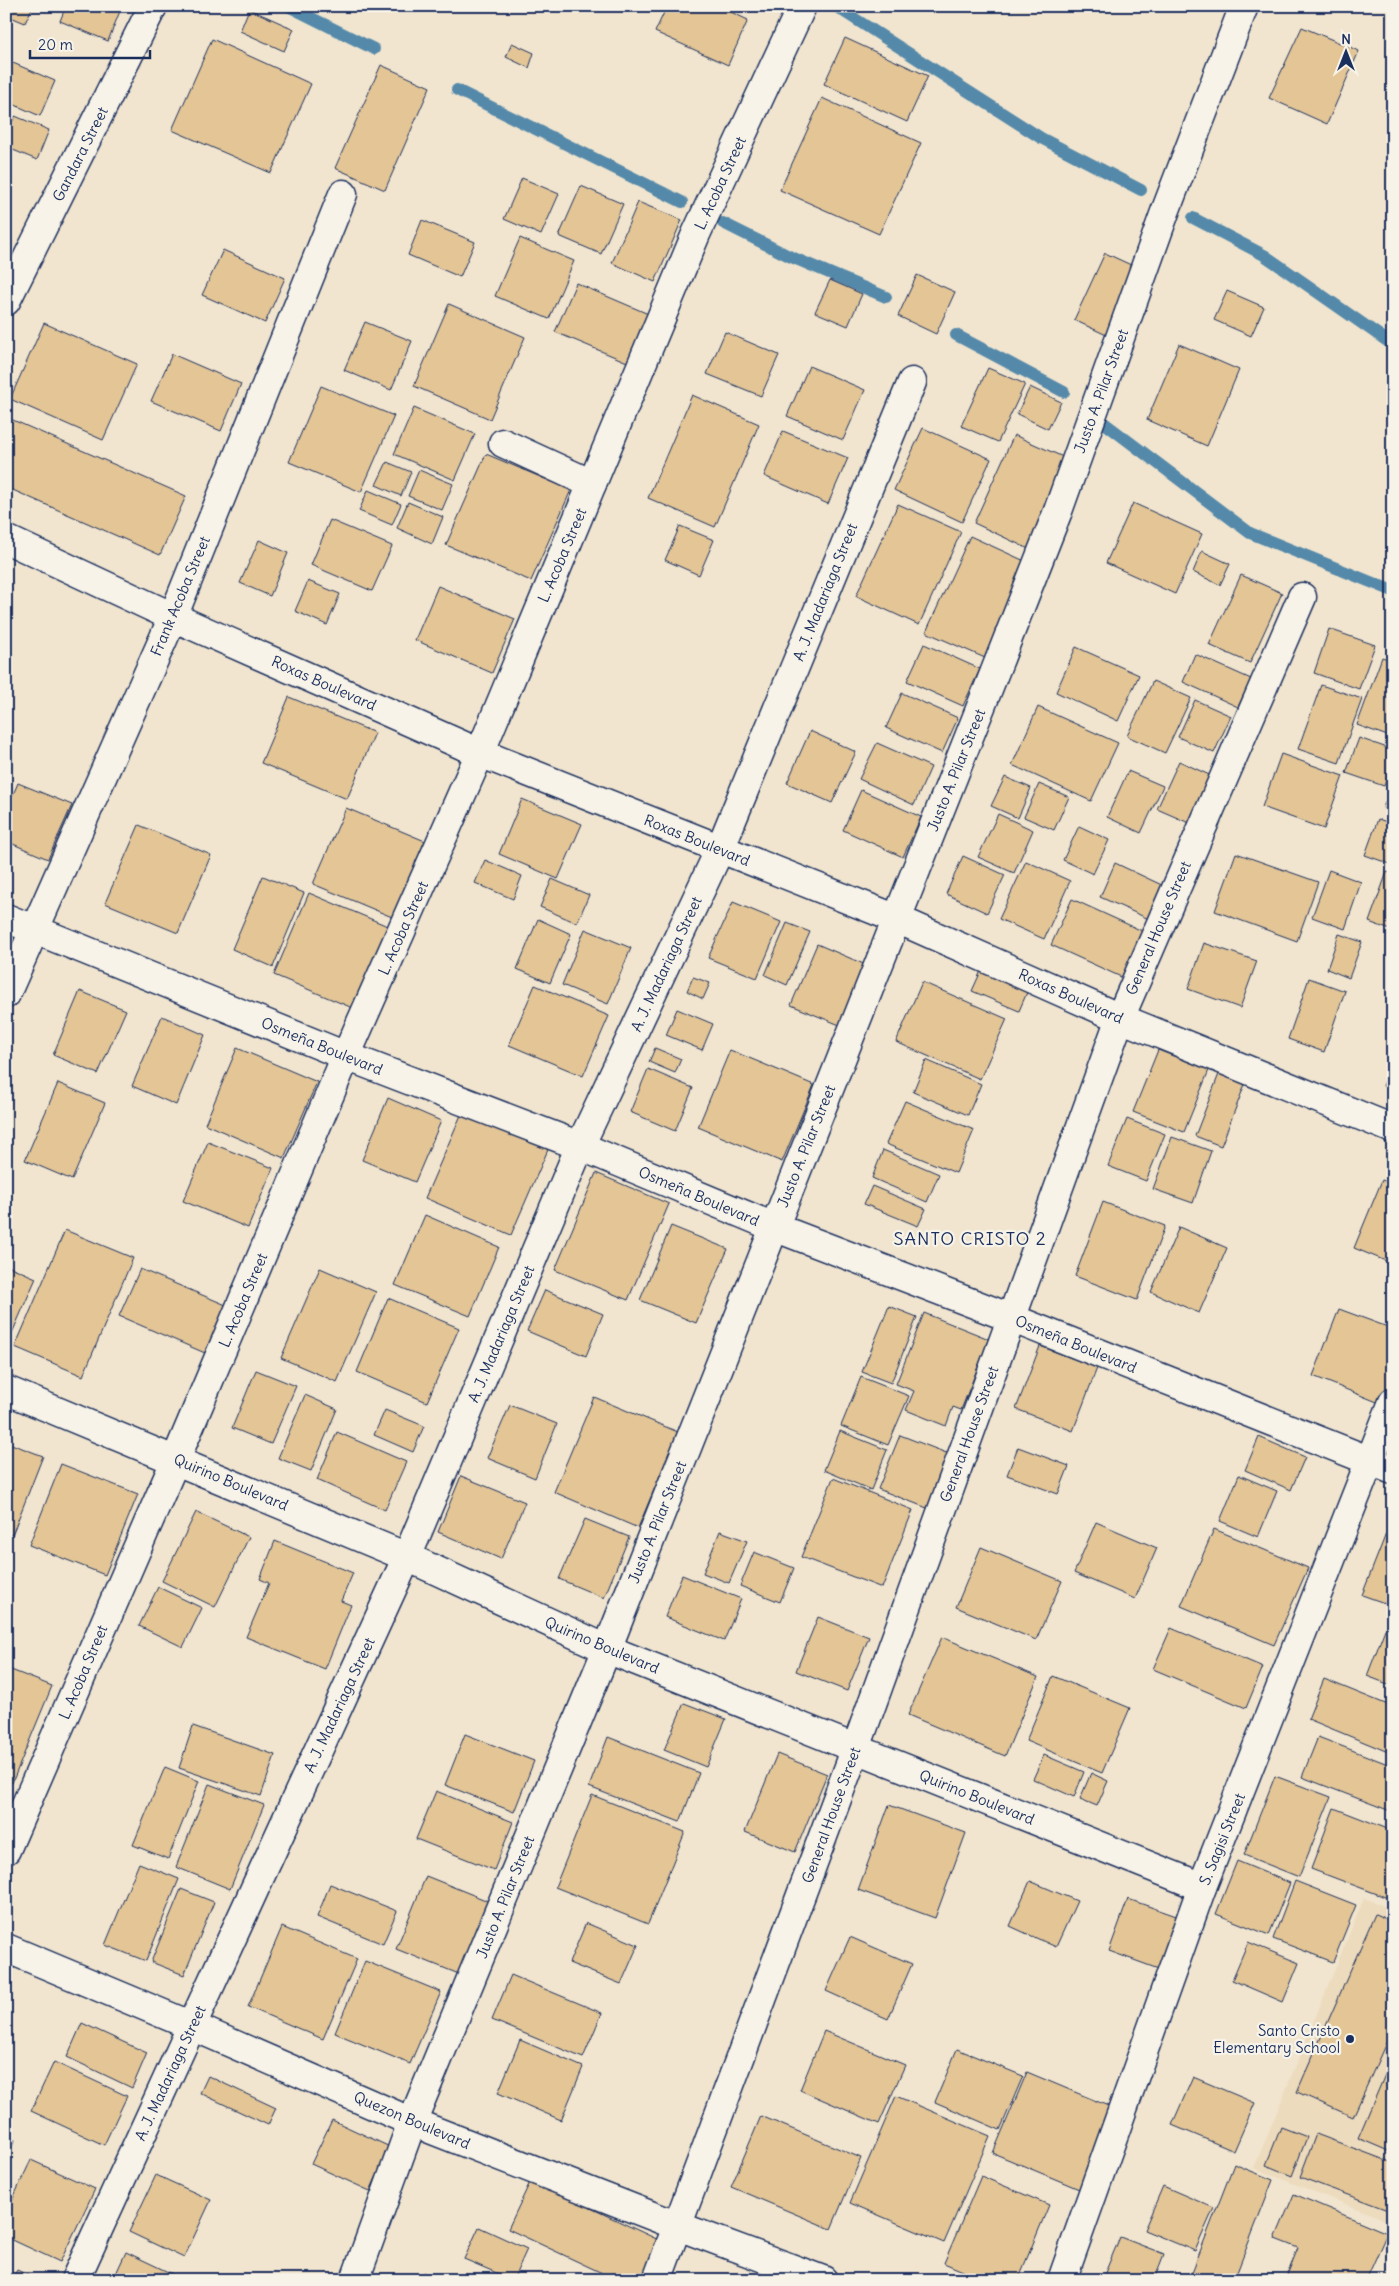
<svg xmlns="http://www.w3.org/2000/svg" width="1399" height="2286" font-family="Delius,sans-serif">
	<rect width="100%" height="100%" fill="#f1e5cf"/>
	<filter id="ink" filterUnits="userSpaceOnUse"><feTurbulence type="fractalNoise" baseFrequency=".02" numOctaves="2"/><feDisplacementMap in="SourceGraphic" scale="10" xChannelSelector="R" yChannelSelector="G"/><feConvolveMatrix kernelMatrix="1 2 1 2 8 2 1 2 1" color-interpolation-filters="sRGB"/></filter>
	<g filter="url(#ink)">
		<path fill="#eddbbe" d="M1364 1898 1393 1910V2223L1254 2168Z"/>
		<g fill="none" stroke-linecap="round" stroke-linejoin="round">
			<g stroke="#5589aa" stroke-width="12">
				<path d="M288 6 374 49"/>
				<path d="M835 6 1041 138 1141 190"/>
				<path d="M457 90 682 202"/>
				<path d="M1193 218 1264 255 1393 345"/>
				<path d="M723 223 789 256 886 297"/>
				<path d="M956 335 1064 392"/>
				<path d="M1103 422 1250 533 1393 591"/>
			</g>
		</g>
		<g fill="#e3c596" stroke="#1b2f5e">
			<path d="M6 6H33L25 23 6 15Z"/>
			<path d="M66 6H122L108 41 60 21Z"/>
			<path d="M667 6H718L748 20 728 65 655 32Z"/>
			<path d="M249 9 294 29 284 51 240 31Z"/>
			<path d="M1302 27 1359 51 1327 124 1269 98Z"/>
			<path d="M845 38 928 76 907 122 824 84Z"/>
			<path d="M212 39 311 84 271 173 172 130Z"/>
			<path d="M512 43 534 53 529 68 506 57Z"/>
			<path d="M6 60 55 81 40 116 6 101Z"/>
			<path d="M381 65 430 87 385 190 335 168Z"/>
			<path d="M822 98 921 143 879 234 780 190Z"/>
			<path d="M15 116 49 130 37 160 6 147V136Z"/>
			<path d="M522 178 559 194 541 235 504 219Z"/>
			<path d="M581 186 623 204 601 254 559 236Z"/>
			<path d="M638 202 682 220 655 282 612 263Z"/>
			<path d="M422 220 475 242 460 277 408 255Z"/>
			<path d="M520 238 574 261 549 319 495 296Z"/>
			<path d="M223 250 285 278 265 323 202 295Z"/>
			<path d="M1105 253 1144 271 1113 338 1074 320Z"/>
			<path d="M917 275 955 292 936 334 898 316Z"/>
			<path d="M830 280 862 294 848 326 815 312Z"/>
			<path d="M576 283 653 316 632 364 555 332Z"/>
			<path d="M1227 291 1264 307 1251 336 1214 320Z"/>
			<path d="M449 304 525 337 490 419 414 386Z"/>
			<path d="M365 322 412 341 391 390 344 370Z"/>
			<path d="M44 323 137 364 103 440 10 399Z"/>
			<path d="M725 332 779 355 761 396 707 374Z"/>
			<path d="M1179 344 1239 370 1207 446 1147 420Z"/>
			<path d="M172 354 241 384 221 431 151 401Z"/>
			<path d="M809 366 865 390 843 440 787 416Z"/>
			<path d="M988 368 1025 384 998 442 961 426Z"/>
			<path d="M321 386 394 416 361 492 289 462Z"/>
			<path d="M1030 387 1061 402 1048 429 1017 414Z"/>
			<path d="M692 395 759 424 715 527 648 498Z"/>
			<path d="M414 408 475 434 455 480 394 454Z"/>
			<path d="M6 417 186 496 160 555 6 487Z"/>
			<path d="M923 428 991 459 962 522 894 490Z"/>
			<path d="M783 431 848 458 828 504 764 476Z"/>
			<path d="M1014 435 1072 461 1031 550 974 523Z"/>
			<path d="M486 454 571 490 531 581 446 545Z"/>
			<path d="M387 462 411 472 401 496 376 485Z"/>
			<path d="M419 470 453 484 442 510 408 496Z"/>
			<path d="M368 490 401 504 392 525 359 511Z"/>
			<path d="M408 502 443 517 432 544 397 528Z"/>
			<path d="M1133 503 1202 534 1175 594 1106 563Z"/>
			<path d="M898 504 961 532 919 625 856 596Z"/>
			<path d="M330 520 392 546 372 591 311 565Z"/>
			<path d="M680 526 714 540 699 575 665 560Z"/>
			<path d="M970 536 1029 563 985 658 926 632Z"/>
			<path d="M259 540 288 553 270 596 240 583Z"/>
			<path d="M1202 551 1230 564 1220 585 1193 572Z"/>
			<path d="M1241 575 1282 593 1250 663 1209 645Z"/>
			<path d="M308 581 340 594 327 625 295 611Z"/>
			<path d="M438 586 515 619 492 673 415 640Z"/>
			<path d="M1329 629 1375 645 1359 689 1314 673Z"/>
			<path d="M924 644 980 669 963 706 907 681Z"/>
			<path d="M1076 647 1139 675 1118 721 1056 692Z"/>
			<path d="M1195 654 1251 679 1238 707 1183 682Z"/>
			<path d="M1382 657 1393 661V738L1357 725Z"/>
			<path d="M1153 681 1191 698 1165 753 1127 736Z"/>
			<path d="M1321 685 1362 699 1339 763 1298 749Z"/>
			<path d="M902 693 958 718 942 753 886 728Z"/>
			<path d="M289 697 375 733 347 799 261 763Z"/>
			<path d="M1195 700 1231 716 1214 753 1178 737Z"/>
			<path d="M1038 707 1118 743 1091 801 1012 765Z"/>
			<path d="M810 731 856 752 832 803 787 783Z"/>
			<path d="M1359 738 1393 750V762L1384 786 1346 773Z"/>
			<path d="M877 743 931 767 914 805 859 779Z"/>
			<path d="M1281 754 1343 776 1324 829 1262 807Z"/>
			<path d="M1179 761 1218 779 1196 826 1157 809Z"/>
			<path d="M1128 771 1163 786 1141 833 1107 817Z"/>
			<path d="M1005 777 1031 788 1018 818 991 806Z"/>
			<path d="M1393 781V811L1383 808Z"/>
			<path d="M18 783 72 805 48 859 6 841V811Z"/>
			<path d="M1039 784 1069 797 1054 830 1024 817Z"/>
			<path d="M861 790 921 817 903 857 843 830Z"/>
			<path d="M522 799 582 824 558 879 499 854Z"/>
			<path d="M346 808 425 841 392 917 313 884Z"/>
			<path d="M998 814 1033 830 1014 873 978 857Z"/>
			<path d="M1378 819 1393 824V865L1365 855Z"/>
			<path d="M139 825 211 855 178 933 105 903Z"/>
			<path d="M1079 826 1109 840 1093 874 1063 860Z"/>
			<path d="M1236 853 1318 882 1297 941 1215 911Z"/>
			<path d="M963 856 1005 875 987 913 946 894Z"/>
			<path d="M485 860 522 876 513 899 475 883Z"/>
			<path d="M1026 861 1070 881 1044 939 999 919Z"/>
			<path d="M1115 863 1166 887 1151 920 1100 897Z"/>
			<path d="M1329 870 1361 882 1345 929 1312 917Z"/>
			<path d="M1387 872 1393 874V931L1369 922Z"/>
			<path d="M263 876 304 893 273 967 232 949Z"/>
			<path d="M552 879 589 895 577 923 540 907Z"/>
			<path d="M309 893 390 927 355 1009 274 975Z"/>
			<path d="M1072 899 1151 935 1130 981 1051 945Z"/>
			<path d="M733 902 781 922 757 978 708 958Z"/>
			<path d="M538 919 571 934 550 983 517 969Z"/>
			<path d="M787 923 810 932 787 985 765 975Z"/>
			<path d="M585 929 631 948 608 1004 562 985Z"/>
			<path d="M1339 934 1362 942 1349 978 1327 969Z"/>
			<path d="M1204 943 1257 961 1240 1008 1188 989Z"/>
			<path d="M817 944 873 968 847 1028 791 1005Z"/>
			<path d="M981 971 1028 990 1019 1011 972 991Z"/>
			<path d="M693 977 710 983 703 999 687 991Z"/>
			<path d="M1309 978 1345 991 1324 1052 1288 1039Z"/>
			<path d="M922 982 1007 1019 980 1079 896 1042Z"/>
			<path d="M535 985 609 1016 583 1076 509 1045Z"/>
			<path d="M80 991 126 1010 98 1074 53 1055Z"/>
			<path d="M677 1009 713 1024 702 1050 666 1035Z"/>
			<path d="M162 1016 205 1035 176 1105 132 1086Z"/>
			<path d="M237 1048 317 1082 284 1158 205 1124Z"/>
			<path d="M655 1048 681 1059 675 1073 649 1062Z"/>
			<path d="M730 1050 814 1085 782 1162 698 1127Z"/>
			<path d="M1158 1050 1209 1070 1184 1132 1133 1112Z"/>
			<path d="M926 1060 981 1084 968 1115 913 1092Z"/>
			<path d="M1393 1060V1090L1383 1086Z"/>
			<path d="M648 1069 693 1088 675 1131 630 1112Z"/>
			<path d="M1219 1074 1245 1084 1221 1146 1195 1136Z"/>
			<path d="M58 1083 105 1103 72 1180 25 1160Z"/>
			<path d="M388 1098 441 1121 415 1182 362 1160Z"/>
			<path d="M905 1101 974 1130 956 1173 886 1144Z"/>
			<path d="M464 1108 550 1145 511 1235 425 1198Z"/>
			<path d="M1127 1119 1165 1134 1146 1181 1108 1166Z"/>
			<path d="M1172 1137 1211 1151 1193 1203 1153 1189Z"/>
			<path d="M208 1142 273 1168 248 1228 183 1201Z"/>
			<path d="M883 1150 939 1174 927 1202 872 1178Z"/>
			<path d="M596 1173 669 1204 628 1300 555 1270Z"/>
			<path d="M1382 1180 1393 1184V1264L1354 1248Z"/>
			<path d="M872 1186 926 1209 918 1226 864 1204Z"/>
			<path d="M1103 1202 1165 1226 1137 1300 1075 1276Z"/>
			<path d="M425 1215 499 1247 470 1316 395 1285Z"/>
			<path d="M671 1226 728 1249 696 1323 640 1300Z"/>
			<path d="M1179 1227 1227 1248 1199 1313 1151 1292Z"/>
			<path d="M65 1230 133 1258 83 1376 15 1347Z"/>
			<path d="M6 1265 36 1278 6 1347Z"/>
			<path d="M320 1268 376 1292 337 1382 281 1358Z"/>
			<path d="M140 1269 226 1305 205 1353 119 1316Z"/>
			<path d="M545 1290 603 1314 586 1356 527 1331Z"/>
			<path d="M388 1298 459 1328 427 1402 357 1372Z"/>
			<path d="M889 1306 917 1317 891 1383 862 1372Z"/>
			<path d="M1339 1309 1393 1329V1377L1382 1404 1313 1376Z"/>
			<path d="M924 1313 989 1339 961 1410 953 1407 946 1426 906 1410 914 1391 896 1384Z"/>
			<path d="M1040 1346 1097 1368 1073 1431 1016 1409Z"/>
			<path d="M256 1370 296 1386 271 1444 232 1428Z"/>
			<path d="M861 1377 909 1396 888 1445 841 1426Z"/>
			<path d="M305 1395 337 1409 311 1471 278 1458Z"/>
			<path d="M594 1397 678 1432 638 1528 554 1492Z"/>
			<path d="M510 1405 557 1424 535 1478 487 1458Z"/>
			<path d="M385 1410 424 1426 413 1452 374 1435Z"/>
			<path d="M840 1431 887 1450 871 1490 824 1470Z"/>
			<path d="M337 1432 406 1462 385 1510 317 1480Z"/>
			<path d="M900 1435 949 1454 927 1508 878 1489Z"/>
			<path d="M1259 1437 1305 1457 1291 1490 1245 1470Z"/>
			<path d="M6 1442 43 1456 12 1535 6 1532Z"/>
			<path d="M1018 1447 1069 1466 1058 1494 1007 1475Z"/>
			<path d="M61 1464 138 1494 105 1575 29 1545Z"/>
			<path d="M1239 1475 1277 1491 1258 1537 1220 1521Z"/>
			<path d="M461 1476 525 1502 501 1559 438 1532Z"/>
			<path d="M833 1478 913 1510 882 1588 801 1557Z"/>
			<path d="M196 1512 249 1537 215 1607 162 1581Z"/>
			<path d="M1393 1516V1606L1362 1595Z"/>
			<path d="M585 1519 629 1537 604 1598 559 1579Z"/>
			<path d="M1096 1522 1157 1548 1135 1599 1074 1573Z"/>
			<path d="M1214 1529 1308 1568 1274 1645 1181 1606Z"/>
			<path d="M720 1531 747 1541 729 1583 703 1573Z"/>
			<path d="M275 1541 353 1573 341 1601 351 1605 325 1669 246 1637 269 1583 260 1579Z"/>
			<path d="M981 1547 1062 1581 1036 1640 956 1607Z"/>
			<path d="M754 1552 794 1568 780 1602 740 1586Z"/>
			<path d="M682 1575 741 1599 724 1641 665 1617Z"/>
			<path d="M158 1587 202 1608 183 1647 139 1626Z"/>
			<path d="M818 1617 869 1637 847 1691 796 1671Z"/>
			<path d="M1171 1628 1263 1667 1246 1708 1153 1669Z"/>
			<path d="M1385 1629 1393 1632V1686L1367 1676Z"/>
			<path d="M942 1637 1038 1677 1005 1756 908 1715Z"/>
			<path d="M6 1668 52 1686 12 1783 6 1781Z"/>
			<path d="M1053 1676 1130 1708 1102 1773 1026 1741Z"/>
			<path d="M1324 1679 1393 1707V1754L1308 1719Z"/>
			<path d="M684 1703 726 1719 706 1767 664 1750Z"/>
			<path d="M193 1726 275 1755 261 1796 179 1768Z"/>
			<path d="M465 1734 534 1761 514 1812 445 1785Z"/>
			<path d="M608 1737 699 1773 680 1822 589 1787Z"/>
			<path d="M1318 1737 1393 1766V1812L1302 1777Z"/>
			<path d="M777 1754 827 1774 795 1852 745 1832Z"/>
			<path d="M1044 1755 1084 1772 1074 1797 1033 1779Z"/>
			<path d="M165 1767 199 1781 168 1859 133 1845Z"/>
			<path d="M1091 1773 1108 1781 1097 1806 1080 1799Z"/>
			<path d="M1275 1776 1331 1797 1299 1877 1244 1855Z"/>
			<path d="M209 1784 264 1805 230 1889 176 1867Z"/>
			<path d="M436 1791 513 1822 494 1870 416 1839Z"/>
			<path d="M592 1795 685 1832 648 1924 555 1887Z"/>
			<path d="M889 1805 966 1833 935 1918 858 1890Z"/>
			<path d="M1334 1808 1393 1831V1900L1311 1869Z"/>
			<path d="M1237 1861 1290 1883 1269 1935 1216 1914Z"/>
			<path d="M139 1863 179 1879 146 1961 105 1945Z"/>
			<path d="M426 1876 493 1903 464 1976 396 1949Z"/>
			<path d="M1030 1881 1077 1901 1056 1947 1010 1926Z"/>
			<path d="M1295 1881 1356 1905 1333 1962 1273 1939Z"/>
			<path d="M330 1884 397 1911 383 1944 317 1917Z"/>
			<path d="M181 1889 214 1902 184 1975 151 1962Z"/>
			<path d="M1128 1899 1182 1918 1164 1971 1109 1951Z"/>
			<path d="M1375 1914 1393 1922V2027L1353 2117 1297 2092Z"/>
			<path d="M586 1923 638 1945 621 1984 569 1963Z"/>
			<path d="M282 1927 357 1959 323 2039 248 2007Z"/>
			<path d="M850 1937 912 1964 888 2019 826 1991Z"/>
			<path d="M1248 1942 1299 1963 1283 2002 1232 1980Z"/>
			<path d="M365 1961 441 1992 410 2064 335 2033Z"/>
			<path d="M511 1975 602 2013 583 2058 492 2020Z"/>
			<path d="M82 2023 147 2053 132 2088 67 2057Z"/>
			<path d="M824 2031 905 2065 879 2124 800 2090Z"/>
			<path d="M520 2040 583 2067 561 2120 498 2093Z"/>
			<path d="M957 2049 1023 2076 1000 2130 935 2102Z"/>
			<path d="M1393 2056V2153L1358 2138Z"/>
			<path d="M54 2062 127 2096 104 2145 31 2111Z"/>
			<path d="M1027 2072 1113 2108 1079 2189 993 2153Z"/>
			<path d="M208 2076 276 2108 268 2125 200 2093Z"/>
			<path d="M1193 2077 1255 2103 1234 2151 1172 2125Z"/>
			<path d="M896 2096 990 2136 944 2243 850 2203Z"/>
			<path d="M761 2116 861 2158 831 2229 731 2187Z"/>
			<path d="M332 2120 390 2147 370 2191 311 2164Z"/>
			<path d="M1281 2127 1307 2137 1292 2176 1266 2165Z"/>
			<path d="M1316 2134 1393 2163V2212L1300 2177Z"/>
			<path d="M6 2136 15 2140 6 2158Z"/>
			<path d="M31 2160 95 2189 60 2262 6 2237V2213Z"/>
			<path d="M1234 2164 1273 2180 1234 2280H1189Z"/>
			<path d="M156 2175 211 2200 184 2258 129 2232Z"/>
			<path d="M981 2176 1049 2205 1018 2280H984L944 2263Z"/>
			<path d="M531 2180 663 2242 645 2280H617L508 2229Z"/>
			<path d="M1163 2186 1214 2208 1195 2251 1144 2230Z"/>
			<path d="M1294 2194 1387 2233 1367 2278 1365 2280H1285L1298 2248 1275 2239Z"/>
			<path d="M479 2227 527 2249 513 2280 464 2259Z"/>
			<path d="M1120 2237 1164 2254 1154 2280H1102Z"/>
			<path d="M126 2252 185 2280H113Z"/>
			<path d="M17 2270 38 2280H12Z"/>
			<path d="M423 2272 438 2280H419Z"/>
		</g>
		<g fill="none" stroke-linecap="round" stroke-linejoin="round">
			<defs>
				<g id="minor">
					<path d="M6 301 153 6"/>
					<path d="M503 443 592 484"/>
					<path d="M6 918 346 1056 580 1146 774 1227 1011 1318 1393 1470"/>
					<path d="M6 994 173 617 343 194"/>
					<path d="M6 1390 407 1557 607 1649 1202 1887"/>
					<path d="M6 1850 176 1459 346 1056 480 753 696 234 802 6"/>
					<path d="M75 2280 407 1557 580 1146 720 849 912 382"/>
					<path d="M355 2280 412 2122 607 1649 988 689 1058 511 1165 212 1244 6"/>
					<path d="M657 2280 856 1748 1120 1018 1302 597"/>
				</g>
				<g id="tertiary">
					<path d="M6 539 173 617 480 753 897 919 1120 1018 1393 1129"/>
					<path d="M1062 2280 1202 1887 1393 1402"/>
				</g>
				<path id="secondary" d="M6 1948 192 2026 412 2122 678 2226 823 2280"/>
			</defs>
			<use href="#minor" stroke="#1b2f5e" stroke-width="31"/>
			<use href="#tertiary" stroke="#1b2f5e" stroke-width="31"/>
			<use href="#secondary" stroke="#1b2f5e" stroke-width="31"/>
			<use href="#minor" stroke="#f7f3e8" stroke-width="28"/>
			<use href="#tertiary" stroke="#f7f3e8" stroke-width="28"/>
			<use href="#secondary" stroke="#f7f3e8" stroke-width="28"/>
		</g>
	</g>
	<circle fill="#1b2f5e" stroke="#f7f3e8" stroke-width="2" cx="1350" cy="2039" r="5"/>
	<g text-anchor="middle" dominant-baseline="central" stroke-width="4.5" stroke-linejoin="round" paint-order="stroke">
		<g font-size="15" fill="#1b2f5e" stroke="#f7f3e8">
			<text transform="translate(80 154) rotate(-63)">Gandara Street</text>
			<text transform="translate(720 183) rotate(-65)">L. Acoba Street</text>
			<text transform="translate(1101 391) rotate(-70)">Justo A. Pilar Street</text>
			<text transform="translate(562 555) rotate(-67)">L. Acoba Street</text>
			<text transform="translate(825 592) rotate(-68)">A. J. Madariaga Street</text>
			<text transform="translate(180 596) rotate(-67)">Frank Acoba Street</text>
			<text transform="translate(324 683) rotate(24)">Roxas Boulevard</text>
			<text transform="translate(956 770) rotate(-68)">Justo A. Pilar Street</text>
			<text transform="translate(697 840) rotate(22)">Roxas Boulevard</text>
			<text transform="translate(403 928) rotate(-66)">L. Acoba Street</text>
			<text transform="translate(1158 928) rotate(-67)">General House Street</text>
			<text transform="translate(666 964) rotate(-65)">A. J. Madariaga Street</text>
			<text transform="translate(1071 996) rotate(24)">Roxas Boulevard</text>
			<text transform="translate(322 1046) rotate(22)">Osmeña Boulevard</text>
			<text transform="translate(806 1146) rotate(-68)">Justo A. Pilar Street</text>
			<text transform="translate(699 1196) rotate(23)">Osmeña Boulevard</text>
			<text transform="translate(243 1300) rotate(-67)">L. Acoba Street</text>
			<text transform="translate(501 1334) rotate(-67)">A. J. Madariaga Street</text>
			<text transform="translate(1076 1344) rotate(22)">Osmeña Boulevard</text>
			<text transform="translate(969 1434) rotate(-70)">General House Street</text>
			<text transform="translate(231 1482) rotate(23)">Quirino Boulevard</text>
			<text transform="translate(657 1522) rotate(-68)">Justo A. Pilar Street</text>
			<text transform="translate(602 1645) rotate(23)">Quirino Boulevard</text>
			<text transform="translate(83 1672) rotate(-67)">L. Acoba Street</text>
			<text transform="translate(339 1705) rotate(-65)">A. J. Madariaga Street</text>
			<text transform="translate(977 1797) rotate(22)">Quirino Boulevard</text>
			<text transform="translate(831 1815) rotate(-70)">General House Street</text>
			<text transform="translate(1222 1839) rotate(-68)">S. Sagisi Street</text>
			<text transform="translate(505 1897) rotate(-68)">Justo A. Pilar Street</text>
			<text transform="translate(170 2073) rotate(-65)">A. J. Madariaga Street</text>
			<text transform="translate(412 2120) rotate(23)">Quezon Boulevard</text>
		</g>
		<g font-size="15" fill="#1b2f5e" stroke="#f7f3e8" text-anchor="end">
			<text x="1340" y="2030">Santo Cristo<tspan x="1340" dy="17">Elementary School</tspan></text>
		</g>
		<g font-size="18" letter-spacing="1" fill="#1b2f5e" stroke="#f7f3e8">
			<text x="970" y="1238">SANTO CRISTO 2</text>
		</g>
	</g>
	<rect width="1399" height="2286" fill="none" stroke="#f7f3e8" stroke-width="25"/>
	<rect x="12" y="12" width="1374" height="2261" fill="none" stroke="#1b2f5e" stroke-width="2" filter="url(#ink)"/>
	<g transform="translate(1346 52)" stroke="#f7f3e8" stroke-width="4" paint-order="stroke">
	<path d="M0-4L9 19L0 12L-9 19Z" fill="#1b2f5e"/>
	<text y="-8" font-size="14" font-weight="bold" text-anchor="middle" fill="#1b2f5e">N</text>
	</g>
	<path d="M30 50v8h120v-8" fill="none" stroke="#1b2f5e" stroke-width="2.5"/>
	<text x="38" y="50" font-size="15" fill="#1b2f5e" stroke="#f7f3e8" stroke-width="4" paint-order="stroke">20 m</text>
</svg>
